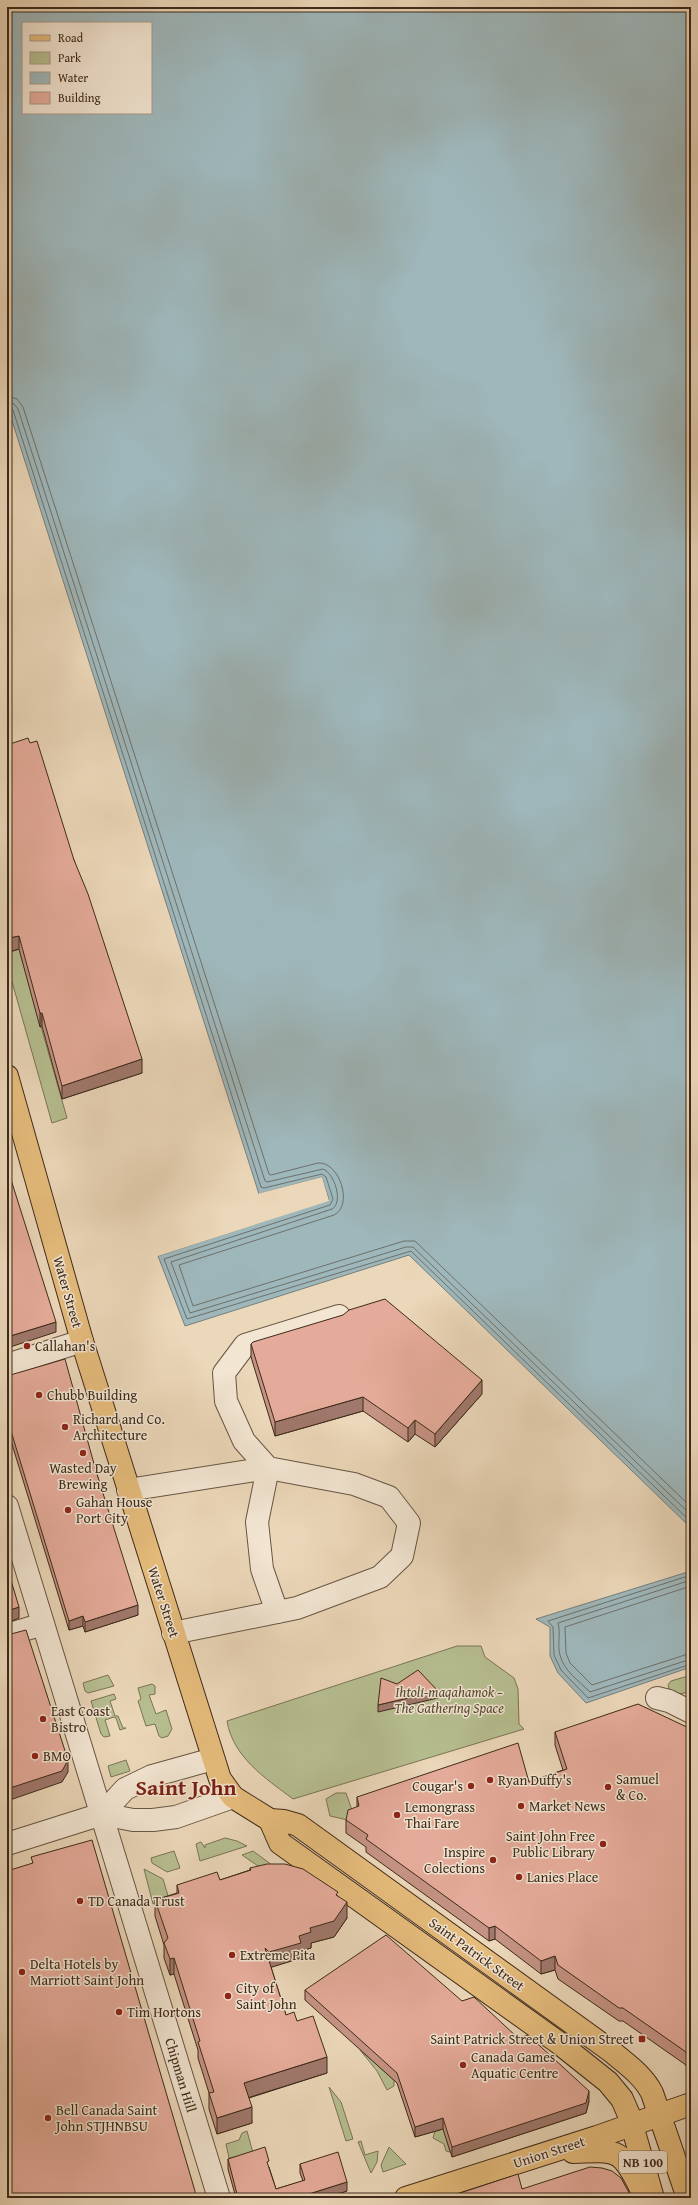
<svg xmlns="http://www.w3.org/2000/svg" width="698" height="2205" viewBox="0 0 698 2205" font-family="'Gentium Book Plus',serif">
  <rect width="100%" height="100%" fill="#ebd7b9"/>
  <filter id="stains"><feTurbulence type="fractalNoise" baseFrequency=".005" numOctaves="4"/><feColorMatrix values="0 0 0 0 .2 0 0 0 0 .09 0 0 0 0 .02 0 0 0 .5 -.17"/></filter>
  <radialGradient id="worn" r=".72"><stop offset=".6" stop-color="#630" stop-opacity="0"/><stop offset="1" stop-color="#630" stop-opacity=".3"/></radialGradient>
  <g fill="#b6be90" stroke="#7a7455">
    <polygon points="7,946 10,952 19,949 67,1118 52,1123 7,964"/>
    <path d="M457,1646H481L485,1657L514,1678L518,1689L519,1724L524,1729L293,1799C265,1778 233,1757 227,1721Z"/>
    <polygon points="108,1675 114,1686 88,1693 85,1691 83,1683"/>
    <polygon points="688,1676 691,1677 691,1692 678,1694 670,1691 668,1685 671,1681"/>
    <polygon points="152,1684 155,1686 155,1694 149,1695 156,1714 166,1710 172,1729 168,1736 162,1738 159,1736 155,1724 146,1726 138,1701 141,1699 138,1688"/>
    <polygon points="114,1694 116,1699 110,1701 115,1716 118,1716 123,1728 126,1728 120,1730 116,1718 114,1717 105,1720 110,1736 104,1737 101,1734 91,1701"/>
    <polygon points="126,1760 130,1771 111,1777 108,1766"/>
    <polygon points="336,1793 346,1793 353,1813 348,1820 330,1816 326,1799"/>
    <polygon points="225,1838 237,1841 247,1846 200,1861 196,1844 201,1842 205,1848 205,1845"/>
    <polygon points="174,1851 180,1868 167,1872 152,1863 151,1858"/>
    <polygon points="253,1851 272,1865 261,1868 242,1855"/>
    <polygon points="144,1869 163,1879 169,1899 153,1904"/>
    <polygon points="360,2050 394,2080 394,2086 387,2090 377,2071"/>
    <polygon points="329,2087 341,2102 353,2139 346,2141"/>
    <polygon points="443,2128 450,2152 446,2151 444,2144 433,2138 435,2131"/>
    <polygon points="247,2131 253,2153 229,2158 226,2144 239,2140 242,2133"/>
    <polygon points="361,2141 365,2155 378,2151 377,2162 371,2173 358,2142"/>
    <polygon points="389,2147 406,2164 383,2172 381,2165"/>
  </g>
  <g fill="#9eb7bb" stroke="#777f7b" fill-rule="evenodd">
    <path d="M7,7H691V1528L409,1255L185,1326L158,1256L329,1200L322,1177L259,1194L7,405ZM23,23H151V113H23Z"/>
    <polygon points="691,1571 691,1667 586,1703 558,1673 550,1656 550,1627 536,1619"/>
  </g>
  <polygon fill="#ebd7b9" points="322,1177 329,1201 158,1256 158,1254 327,1199 321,1180 260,1196 257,1194"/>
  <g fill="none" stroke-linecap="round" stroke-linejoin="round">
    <g stroke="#6e706a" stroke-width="1">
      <path d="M7,396L17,399L23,407L269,1174L271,1175L318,1163C339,1161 354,1205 334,1215L179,1265L193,1306L404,1241H415L691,1507"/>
      <path d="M7,402L14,404L18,409L265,1181L267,1182L323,1169C334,1173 344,1202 332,1209L171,1262L190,1313L406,1247H413L691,1515"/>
      <polyline points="7,407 13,410 261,1187 264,1188 322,1174 326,1177 333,1199 330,1205 164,1259 187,1319 411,1251 691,1522"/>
      <polyline points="691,1575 548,1621 553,1627 554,1655 561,1670 588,1698 691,1664"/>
      <path d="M691,1580L558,1623C561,1634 557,1645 560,1655C563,1670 580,1682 590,1692L691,1659"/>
      <polyline points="691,1586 565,1627 566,1653 570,1663 592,1685 691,1653"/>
    </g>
    <defs>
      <g id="minor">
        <polyline points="7,1365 82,1341"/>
        <polyline points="128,1490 268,1468 257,1522 262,1569 277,1612"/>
        <polyline points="7,1506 219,2198"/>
        <polyline points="173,1633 297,1608 380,1577 402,1556 409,1523 389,1497 354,1484 268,1468 244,1441 226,1401 224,1373 245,1345 339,1316"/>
        <polyline points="7,1635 43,1624"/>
        <polyline points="657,1698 669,1701 691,1712"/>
        <polyline points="102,1814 125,1789 152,1776 213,1759"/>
        <polyline points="7,1844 102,1814 133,1820 153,1820 176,1817 233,1797"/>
      </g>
      <g id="major">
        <path d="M7,1076L82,1341L220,1779L233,1797L270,1820L284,1821L298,1825L611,2051C626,2064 643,2075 652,2093L688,2198"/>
        <polyline points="270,1820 280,1843 559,2043 608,2082 622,2099 629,2115 653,2198"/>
        <path d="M573,2152C615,2151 620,2146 640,2187"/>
        <polyline points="406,2198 597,2137 691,2104"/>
      </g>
    </defs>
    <use href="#minor" stroke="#685542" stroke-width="24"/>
    <use href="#major" stroke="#3d2a1a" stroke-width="24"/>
    <use href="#minor" stroke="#f2e5d2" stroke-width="22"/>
    <use href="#major" stroke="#e6bc7c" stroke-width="22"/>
  </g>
  <g fill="#c59384" stroke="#3d2a1a">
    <polygon points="7,745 74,860 142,1073 62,1099 42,1026 40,1027 19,949 9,952 7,946"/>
    <polygon points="251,1344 482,1394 435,1447 415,1434 408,1442 363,1411 275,1436 251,1357"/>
    <polygon points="7,1376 96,1471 138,1615 85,1632 83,1626 69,1630 7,1428"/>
    <polygon points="691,1729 691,2077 689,2078 686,2065 623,2021 619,2021 558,1979 555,1970 541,1974 495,1939 489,1941 366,1852 366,1847 346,1833 346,1820 357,1807 357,1797 529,1782 563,1770 555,1745 555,1732"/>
    <polygon points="250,1868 338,1896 347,1918 334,1937 311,1943 311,1948 301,1951 301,1958 271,1967 286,2015 297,2021 327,2073 249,2098 252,2123 217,2134 209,2109 209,2093 198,2058 198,2050 174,1974 170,1975 164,1958 164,1945 155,1916 155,1900 177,1893 177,1885 220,1880 250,1870"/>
    <polygon points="305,1990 462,2001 518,2038 589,2101 586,2113 452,2157 443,2129 415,2137 397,2083 305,2000"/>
    <polygon points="228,2159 269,2167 276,2189 303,2181 300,2173 300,2164 347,2191 325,2198 236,2198 228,2169"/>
  </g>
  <g fill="#a0786c" stroke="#3d2a1a">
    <polygon points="19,936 19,949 9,952 9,938"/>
    <polygon points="40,1013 42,1013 42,1026 40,1027"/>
    <polygon points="142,1059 142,1073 62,1099 62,1086"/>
    <polygon points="56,1322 56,1332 7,1348 7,1337"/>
    <polygon points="482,1380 482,1394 435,1447 435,1434"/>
    <polygon points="363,1397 363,1411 275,1436 275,1422"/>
    <polygon points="415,1420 415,1434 408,1442 408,1428"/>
    <polygon points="138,1605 138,1615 85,1632 85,1622"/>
    <polygon points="19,1607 19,1618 7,1623 7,1611"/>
    <polygon points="83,1616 83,1626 69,1630 69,1621"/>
    <polygon points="438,1691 438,1698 378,1712 378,1705"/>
    <polygon points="68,1760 68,1772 62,1782 7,1801 7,1789"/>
    <polygon points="347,1902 347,1918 334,1937 311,1943 311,1948 301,1951 301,1958 269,1968 269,1952 310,1928"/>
    <polygon points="495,1926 495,1939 489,1941 489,1928"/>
    <polygon points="555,1956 555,1970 541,1974 541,1961"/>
    <polygon points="174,1958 174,1974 170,1975 170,1959"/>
    <polygon points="327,2057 327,2073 244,2099 244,2083"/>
    <polygon points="691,2064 691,2077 689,2078 689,2065"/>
    <polygon points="589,2091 589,2101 586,2113 452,2157 452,2147"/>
    <polygon points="252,2107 252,2123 217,2134 217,2118"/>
    <polygon points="443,2118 443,2129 415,2137 415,2127"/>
    <polygon points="347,2182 347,2191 325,2198 296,2198"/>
  </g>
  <g fill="#e5ab9a" stroke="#3d2a1a">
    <polygon points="28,738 30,743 37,741 74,860 88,894 142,1059 62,1086 42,1013 40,1013 19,936 9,938 7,933 7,745"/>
    <polygon points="7,1167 56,1322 7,1337"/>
    <polygon points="385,1299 482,1380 435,1434 415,1420 408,1428 363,1397 275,1422 251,1344 253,1342 343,1315 349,1310"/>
    <polygon points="65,1359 96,1471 138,1605 85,1622 83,1616 69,1621 7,1418 7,1376"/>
    <polygon points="7,1567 19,1607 7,1611"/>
    <polygon points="26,1630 68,1760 62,1771 7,1789 7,1635"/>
    <polygon points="418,1670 438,1691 378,1705 381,1678 397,1684"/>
    <polygon points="638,1704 691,1729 691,2064 689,2065 686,2052 623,2008 619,2008 558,1965 555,1956 541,1961 495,1926 489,1928 366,1839 368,1835 346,1820 348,1810 359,1806 357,1797 518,1743 529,1782 567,1769 555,1732"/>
    <polygon points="92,1840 197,2198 7,2198 7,1871 33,1863 31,1857"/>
    <polygon points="267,1864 285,1864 303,1869 338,1892 336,1895 347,1902 334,1921 310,1928 311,1932 299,1936 301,1943 269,1952 265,1948 286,2015 294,2012 297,2021 313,2016 327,2057 244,2083 252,2107 217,2118 209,2093 214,2092 198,2042 200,2041 174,1958 170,1959 164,1943 168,1938 155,1900 179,1893 177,1885 217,1872 220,1880 251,1870 250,1868"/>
    <polygon points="386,1935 462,2001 474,1997 518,2038 528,2035 589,2091 586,2103 452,2147 443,2118 415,2127 397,2073 305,1990"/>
    <polygon points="265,2147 269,2161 267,2162 276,2189 305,2180 300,2164 338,2152 347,2182 296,2198 238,2198 228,2159"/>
    <polygon points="590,2167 602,2168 612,2171 621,2178 632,2198 445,2198 518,2174 522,2189"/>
  </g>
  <g fill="#8f2418" stroke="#f2e5d2" stroke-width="1.5">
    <circle cx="27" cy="1346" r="4"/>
    <circle cx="39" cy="1395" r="4"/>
    <circle cx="65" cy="1427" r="4"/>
    <circle cx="83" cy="1453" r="4"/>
    <circle cx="68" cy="1510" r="4"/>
    <circle cx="43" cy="1719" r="4"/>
    <circle cx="35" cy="1756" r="4"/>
    <circle cx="490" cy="1780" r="4"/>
    <circle cx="471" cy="1786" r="4"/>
    <circle cx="608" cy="1787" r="4"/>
    <circle cx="521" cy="1806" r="4"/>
    <circle cx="397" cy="1815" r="4"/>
    <circle cx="603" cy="1844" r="4"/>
    <circle cx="493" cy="1860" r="4"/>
    <circle cx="519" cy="1877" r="4"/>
    <circle cx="80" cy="1901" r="4"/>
    <circle cx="232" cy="1955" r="4"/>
    <circle cx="22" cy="1972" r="4"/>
    <circle cx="228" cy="1996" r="4"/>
    <circle cx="119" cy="2012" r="4"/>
    <rect x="638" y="2035" width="8" height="8" rx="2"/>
    <circle cx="463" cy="2065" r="4"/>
    <circle cx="48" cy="2118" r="4"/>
  </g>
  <g text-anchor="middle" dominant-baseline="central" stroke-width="3" stroke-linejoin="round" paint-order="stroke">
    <rect fill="#f2e5d2" stroke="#736251" stroke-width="1" x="619" y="2151" width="48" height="22" rx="3"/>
    <g font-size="13" font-weight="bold" fill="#3d2a1a">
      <text x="643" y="2162">NB 100</text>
    </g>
    <g font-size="14" fill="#3d2a1a" stroke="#f2e5d2">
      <text transform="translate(68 1292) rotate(74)">Water Street</text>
      <text transform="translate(164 1602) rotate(72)">Water Street</text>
      <text transform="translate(477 1954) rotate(36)">Saint Patrick Street</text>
      <text transform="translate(181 2075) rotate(73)">Chipman Hill</text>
      <text transform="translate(549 2152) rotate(-18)">Union Street</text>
    </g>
    <g font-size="14" fill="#3d2a1a" stroke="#f2e5d2" text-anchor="start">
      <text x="35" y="1346">Callahan's</text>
      <text x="47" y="1395">Chubb Building</text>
      <text x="73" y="1419">Richard and Co.<tspan x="73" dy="16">Architecture</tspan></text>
      <text x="83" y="1468" text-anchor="middle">Wasted Day<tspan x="83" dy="16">Brewing</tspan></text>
      <text x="76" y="1502">Gahan House<tspan x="76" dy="16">Port City</tspan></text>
      <text x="51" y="1711">East Coast<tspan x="51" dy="16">Bistro</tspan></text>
      <text x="43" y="1756">BMO</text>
      <text x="616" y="1779">Samuel<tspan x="616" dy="16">&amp; Co.</tspan></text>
      <text x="498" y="1780">Ryan Duffy's</text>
      <text x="463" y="1786" text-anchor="end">Cougar's</text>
      <text x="529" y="1806">Market News</text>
      <text x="405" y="1807">Lemongrass<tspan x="405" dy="16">Thai Fare</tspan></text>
      <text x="595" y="1836" text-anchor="end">Saint John Free<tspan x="595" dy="16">Public Library</tspan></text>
      <text x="485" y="1852" text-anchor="end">Inspire<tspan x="485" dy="16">Colections</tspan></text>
      <text x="527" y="1877">Lanies Place</text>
      <text x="88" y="1901">TD Canada Trust</text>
      <text x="240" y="1955">Extreme Pita</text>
      <text x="30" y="1964">Delta Hotels by<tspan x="30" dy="16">Marriott Saint John</tspan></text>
      <text x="236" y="1988">City of<tspan x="236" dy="16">Saint John</tspan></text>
      <text x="127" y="2012">Tim Hortons</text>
      <text x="634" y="2039" text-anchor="end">Saint Patrick Street &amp; Union Street</text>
      <text x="471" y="2057">Canada Games<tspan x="471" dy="16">Aquatic Centre</tspan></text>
      <text x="56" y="2110">Bell Canada Saint<tspan x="56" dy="16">John STJHNBSU</tspan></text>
    </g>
    <g font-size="14" font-style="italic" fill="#554832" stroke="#f2e5d2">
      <text x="449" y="1692">Ihtoli-maqahamok –<tspan x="449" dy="16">The Gathering Space</tspan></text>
    </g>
    <g font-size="22" font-weight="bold" fill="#7a1f14" stroke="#f2e5d2">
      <text x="186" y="1787">Saint John</text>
    </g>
  </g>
  <rect width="698" height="2205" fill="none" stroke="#ebd7b9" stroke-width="24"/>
  <rect x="8" y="8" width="682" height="2189" fill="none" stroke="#3d2a1a" stroke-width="2"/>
  <rect x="12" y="12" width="674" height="2181" fill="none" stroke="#3d2a1a"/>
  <rect x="22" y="22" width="130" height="92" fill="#f2e5d2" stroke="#aa9a88"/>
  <rect x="30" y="35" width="20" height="6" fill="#e6bc7c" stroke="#aa9a88"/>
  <text x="58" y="42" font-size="12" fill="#3d2a1a">Road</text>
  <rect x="30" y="52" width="20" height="12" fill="#b6be90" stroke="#aa9a88"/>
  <text x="58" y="62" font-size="12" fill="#3d2a1a">Park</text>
  <rect x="30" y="72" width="20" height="12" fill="#9eb7bb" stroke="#aa9a88"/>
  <text x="58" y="82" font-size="12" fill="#3d2a1a">Water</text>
  <rect x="30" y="92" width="20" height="12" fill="#e5ab9a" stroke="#aa9a88"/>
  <text x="58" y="102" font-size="12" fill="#3d2a1a">Building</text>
  <rect width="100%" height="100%" filter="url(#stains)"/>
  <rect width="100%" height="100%" fill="url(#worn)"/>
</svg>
